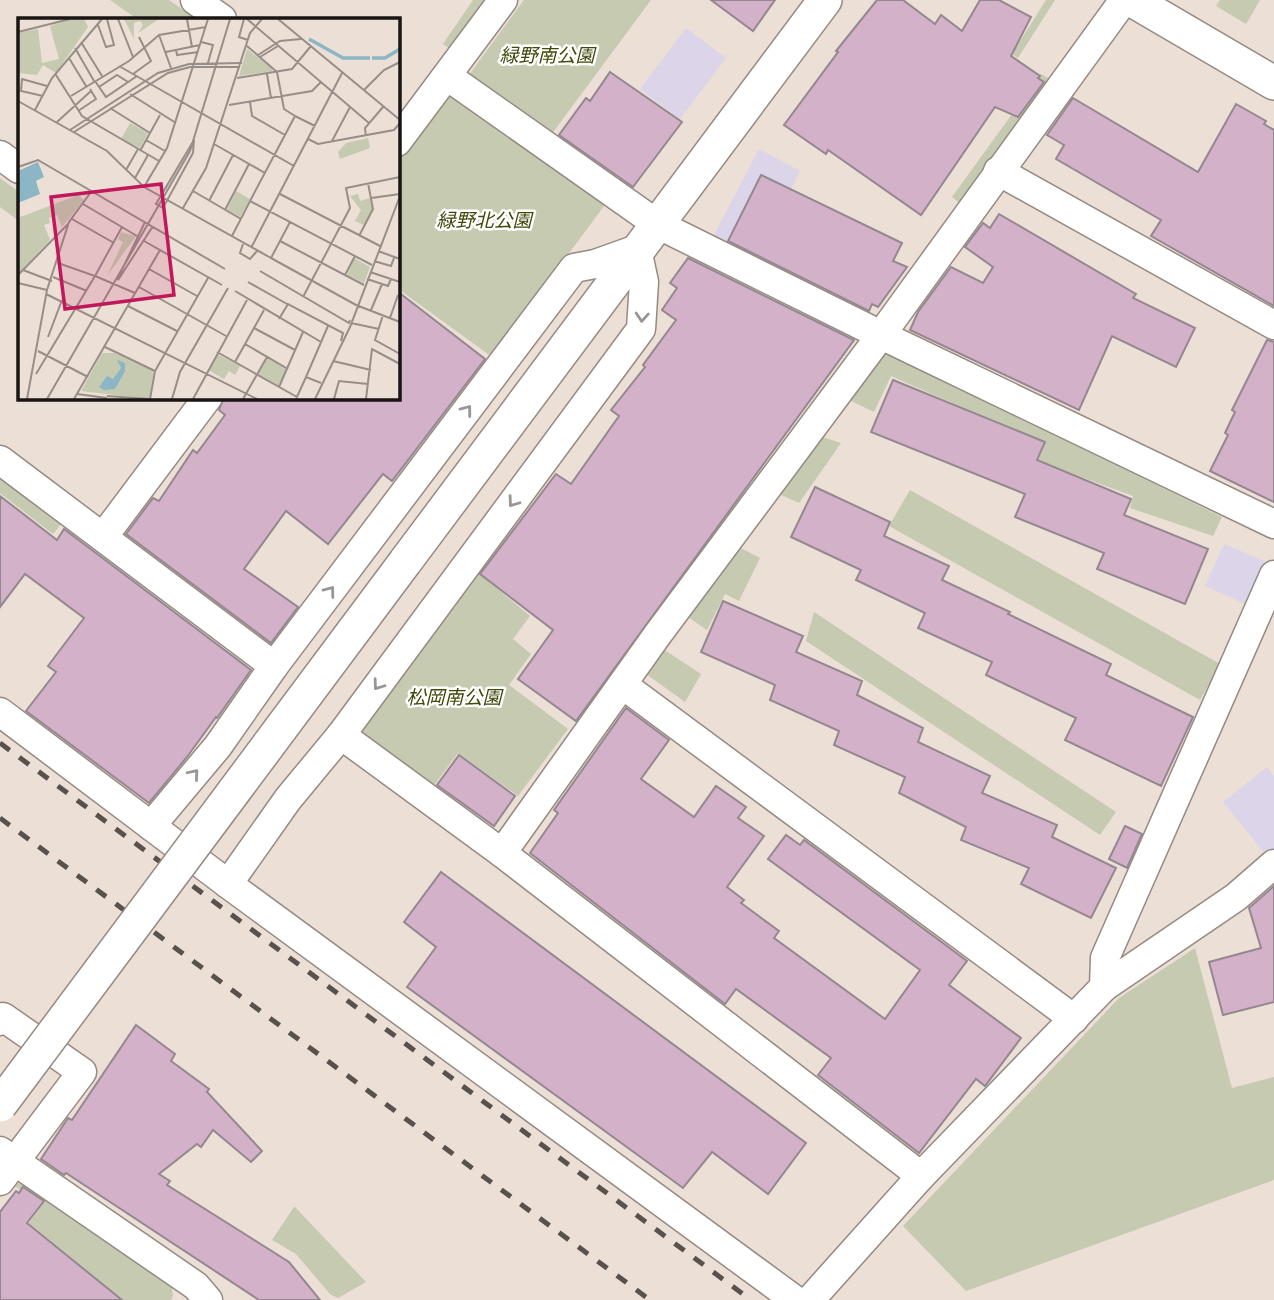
<svg xmlns="http://www.w3.org/2000/svg" width="1274" height="1300" viewBox="0 0 1274 1300" font-family="'Source Serif 4','Noto Sans JP',serif">
  <rect width="100%" height="100%" fill="#ecdfd6"/>
  <g fill="#dcd4e9">
    <polygon points="686,28 726,58 680,119 640,89"/>
    <polygon points="759,149 800,171 790,191 755,233 746,251 714,235"/>
    <polygon points="1224,544 1264,561 1245,604 1205,586"/>
    <polygon points="1267,767 1274,776 1274,859 1271,861 1223,802"/>
  </g>
  <g fill="#c5cab0">
    <polygon points="110,0 169,0 196,19 137,19"/>
    <polygon points="473,0 489,0 453,51 443,44"/>
    <polygon points="524,0 651,0 551,135 469,75"/>
    <polygon points="1046,0 1055,0 1018,58 1012,54"/>
    <polygon points="1220,0 1260,0 1246,24 1216,6"/>
    <polygon points="1041,74 1053,81 961,204 952,197"/>
    <polygon points="447,84 607,202 492,357 397,288 397,152"/>
    <polygon points="0,178 19,192 19,221 0,207"/>
    <polygon points="882,350 1222,517 1213,536 1130,508 1133,496 1038,461 1045,444 891,376 874,412 847,399"/>
    <polygon points="819,436 841,443 799,503 779,494"/>
    <polygon points="0,477 61,524 53,534 0,493"/>
    <polygon points="910,490 1220,664 1200,700 889,526"/>
    <polygon points="737,546 760,558 739,601 725,594 707,630 685,615"/>
    <polygon points="476,571 530,616 513,639 531,654 509,685 568,729 518,796 458,753 430,791 356,734"/>
    <polygon points="814,612 1116,812 1100,835 806,641"/>
    <polygon points="663,649 701,674 685,702 646,674"/>
    <polygon points="1195,948 1232,1088 1274,1077 1274,1180 966,1291 903,1226 1119,998"/>
    <polygon points="24,1183 171,1280 173,1296 171,1300 123,1300 29,1223 42,1205 12,1184"/>
    <polygon points="294,1207 295,1207 366,1282 338,1298 330,1294 296,1254 272,1240"/>
  </g>
  <g fill="#d3b1c8" stroke="#948890" stroke-width="2">
    <polygon points="711,0 775,0 753,31"/>
    <polygon points="877,0 903,0 935,24 941,15 962,31 980,0 999,0 1031,17 1011,56 1040,76 1038,78 1044,82 1018,117 995,107 921,215 828,150 826,154 784,125 838,52 836,51"/>
    <polygon points="610,72 682,122 633,187 559,135 586,98 590,101"/>
    <polygon points="1073,98 1198,172 1236,104 1266,121 1264,124 1274,130 1274,306 1151,236 1161,220 1056,159 1064,145 1047,135"/>
    <polygon points="761,175 902,243 893,261 907,267 878,307 872,304 869,311 728,241"/>
    <polygon points="999,214 1136,294 1133,298 1195,328 1176,367 1112,336 1079,410 910,330 918,312 951,267 983,283 993,267 965,247 983,223 990,228"/>
    <polygon points="688,258 854,340 576,721 518,679 553,630 480,574 556,474 571,484 619,416 611,410 645,367 643,365 676,320 662,310 677,288 670,283"/>
    <polygon points="397,291 485,359 392,481 383,474 328,544 286,511 244,569 298,607 271,643 126,534 153,498 159,501 193,450 197,453 225,415 219,410 224,397 397,397"/>
    <polygon points="1267,340 1274,342 1274,502 1210,471 1228,435 1225,433 1235,412 1232,410"/>
    <polygon points="893,380 1045,442 1037,460 1131,499 1124,515 1208,549 1185,604 1097,569 1104,553 1015,517 1025,494 871,432"/>
    <polygon points="815,487 890,522 884,536 949,566 942,580 1010,612 1008,614 1111,664 1106,675 1193,717 1161,786 1065,740 1076,718 986,675 992,662 918,628 925,613 856,580 861,570 791,537"/>
    <polygon points="0,496 57,540 64,529 251,670 217,718 216,717 187,757 149,803 26,711 56,672 48,666 84,618 25,574 0,607"/>
    <polygon points="723,601 803,636 796,652 862,681 857,695 923,728 918,742 990,776 982,793 1057,825 1052,837 1116,868 1091,918 1021,884 1029,868 961,840 966,827 899,793 905,777 834,745 839,731 770,700 775,685 701,652"/>
    <polygon points="626,708 669,740 641,779 694,817 716,786 746,807 738,818 764,836 727,887 744,900 741,903 779,931 774,938 885,1019 920,970 768,859 786,835 800,845 804,840 967,961 949,985 1021,1038 985,1086 976,1079 919,1153 818,1075 831,1058 736,989 725,1004 530,853 558,813 554,810"/>
    <polygon points="459,755 515,796 494,826 437,785"/>
    <polygon points="1125,826 1142,834 1127,868 1109,859"/>
    <polygon points="441,872 806,1143 768,1194 712,1152 683,1188 407,987 436,947 404,922"/>
    <polygon points="1274,886 1274,1002 1223,1015 1209,962 1261,948 1249,908"/>
    <polygon points="136,1025 175,1054 171,1061 209,1089 207,1092 262,1151 251,1162 213,1130 201,1147 197,1144 159,1174 170,1181 167,1185 289,1262 320,1300 259,1300 66,1173 64,1175 41,1159 68,1118 72,1120"/>
    <polygon points="23,1187 44,1201 27,1223 122,1300 0,1300 0,1212 16,1191 19,1193"/>
  </g>
  <g fill="none" stroke-linecap="round" stroke-linejoin="round">
    <defs>
      <g id="minor">
        <polyline points="195,0 222,19"/>
        <polyline points="1124,0 881,335 1274,524"/>
        <polyline points="447,76 657,224 881,335 658,634 502,853"/>
        <polyline points="397,142 503,0"/>
        <polyline points="0,155 19,169"/>
        <polyline points="998,171 1274,325"/>
        <polyline points="0,460 274,666"/>
        <polyline points="103,537 208,397"/>
        <polyline points="623,685 1074,1019"/>
        <polyline points="0,712 228,884 795,1300"/>
        <polyline points="341,735 502,853 921,1176"/>
        <polyline points="151,826 218,746 274,666 574,268 595,264 637,249 644,282 641,329 341,735 288,799 228,884"/>
        <polyline points="1104,987 1236,897 1274,864"/>
        <polyline points="0,1021 3,1017 82,1072 0,1181"/>
        <polyline points="0,1151 196,1286 208,1300"/>
        <polyline points="810,1300 921,1176 1104,987 1105,958 1274,575"/>
      </g>
      <g id="tertiary">
        <polyline points="1132,0 1274,83"/>
        <polyline points="405,562 825,0"/>
      </g>
    </defs>
    <use href="#minor" stroke="#958a82" stroke-width="31"/>
    <use href="#tertiary" stroke="#958a82" stroke-width="36"/>
    <use href="#minor" stroke="#fff" stroke-width="28"/>
    <use href="#tertiary" stroke="#fff" stroke-width="33"/>
    <g stroke="#58514c" stroke-width="5" stroke-dasharray="12 12" stroke-linecap="butt">
      <polyline points="0,743 751,1300"/>
      <polyline points="0,818 650,1300"/>
    </g>
    <defs>
      <polyline id="tertiary-bridge" points="0,1105 405,562"/>
    </defs>
    <use href="#tertiary-bridge" stroke="#958a82" stroke-width="36" stroke-linecap="butt"/>
    <use href="#tertiary-bridge" stroke="#fff" stroke-width="33"/>
  </g>
  <defs><path id="oneway-chevron" d="M-2-3.5L2.5 0L-2 3.5" fill="none" stroke-width="1.6" stroke-linecap="round" stroke-linejoin="round" transform="scale(1.75)"/></defs>
  <g stroke="#989694">
    <use href="#oneway-chevron" transform="translate(642 317) rotate(94)"/>
    <use href="#oneway-chevron" transform="translate(467 410) rotate(-53)"/>
    <use href="#oneway-chevron" transform="translate(513 502) rotate(126)"/>
    <use href="#oneway-chevron" transform="translate(330 591) rotate(-53)"/>
    <use href="#oneway-chevron" transform="translate(378 685) rotate(126)"/>
    <use href="#oneway-chevron" transform="translate(194 774) rotate(-50)"/>
  </g>
  <g text-anchor="middle" dominant-baseline="central" stroke-width="5" stroke-linejoin="round" paint-order="stroke">
    <g font-size="19" font-style="italic" fill="#42480a" stroke="#fff">
      <text x="547" y="55">緑野南公園</text>
      <text x="484" y="220">緑野北公園</text>
      <text x="454" y="697">松岡南公園</text>
    </g>
  </g>
  <g transform="translate(18 18)">
    <rect width="382" height="382" fill="#ecdfd6"/>
    <path d="M54,1H66L70,9L38,55L25,47L19,57L0,55V15L20,11L24,45L41,41L32,8ZM106,1L115,2L141,1L120,15L125,7L122,3L116,5V21ZM229,31L255,51L254,53L221,58ZM112,105L130,115L122,130L103,121ZM350,120L352,130L322,141L320,134L328,125ZM218,173L232,181L222,199L209,192ZM340,176L342,183L352,180L355,191L346,207L337,203L343,192L332,178ZM60,177L66,182L44,209L39,197L31,200L32,205L26,207L32,222L0,256V200ZM103,214L118,218L89,258L105,224L100,221ZM336,240L352,249L346,265L329,257ZM84,335H96L136,353L131,381L63,373ZM199,336L222,348L217,357L211,353L206,361L190,352ZM249,340L270,351L260,368L240,356Z" fill="#c5cab0"/>
    <path d="M20,144L26,159L18,163L22,176L0,185V153ZM99,342L107,345V353L97,371L86,372L81,369L89,358L95,361L103,350Z" fill="#8cb6c5"/>
    <path fill="none" stroke="#8cb6c5" stroke-width="3.5" d="M291,21L325,40H352M354,40H367L382,31"/>
    <path fill="none" stroke="#988e88" stroke-width="2" d="M100,1L115,39M169,1L174,29M226,1L221,19L230,22M229,1L351,105M260,1L382,102M80,7L88,29L96,27L89,1M0,14L52,1M141,17L153,50M63,24L84,58M183,24L195,27L190,45M229,28L259,54L266,91L277,98L232,183M57,30L76,63M158,31L159,37L180,34M148,34L182,27M240,37L262,23L283,21M242,39L260,28M51,40L68,68M101,48L276,148M115,56L133,43L121,19M249,56L253,80M38,57L64,98L141,143M219,60L274,51L293,28M77,63L88,79L119,58M81,69L99,57L110,64M346,72L366,52L382,44M112,76L158,105M25,78L3,73L4,61L29,68M53,78L111,43L141,17L188,9M0,83L89,133L126,169L253,240L272,204M232,84L234,98L267,117M211,87L294,73L303,64M92,90L132,115M17,92L34,60L84,1M60,93L78,81L72,71M277,98L297,108M39,104L73,73M52,112L140,55L171,46L224,45M56,114L150,55L172,49H222M348,118L347,110L365,89M290,121L300,126L376,112L382,105M128,122L147,133M176,122L175,135L145,190L138,186ZM314,123L332,89M196,126L247,155M122,133L142,97M0,149L20,142L207,251M108,152L120,131M117,160L130,137M126,169L149,130L190,1M175,173L223,201M262,176L362,228M353,180L382,176M191,183L215,137M65,186L119,218M165,190L188,150L232,15L244,1M207,192L231,146M54,201L96,225M104,209L77,258L117,275M214,218L232,183L354,247M341,218L355,191L350,165M126,223L204,267M262,223L346,267M225,226L222,235L232,241L239,233M233,230L324,55M360,233L382,241M253,240L338,287L382,304M356,243L373,248L376,240M131,251L179,278M5,252L34,263M242,253L331,305L332,302M352,254L382,264M0,257L51,205M327,257L337,238M35,259L69,273M349,261L370,268L373,261M99,262L127,204M100,262L135,208M230,264L269,286M0,265L29,272M121,269L208,318M217,273L303,324M28,276L239,381M285,279L332,190L328,170L382,159M110,288L159,313M353,292L364,266M365,297L357,322L382,336M372,300L380,277M261,301L270,286L325,315L323,323M333,305L361,311M236,310L277,332M30,319L44,282M227,326L270,351M87,329L137,353M20,333L70,359M199,334L279,379M315,343L353,352M217,344L246,292M18,356L77,258L40,245M288,359L310,308M261,369L285,314M59,376L89,380M89,378L131,381M9,381L29,272L51,204L73,174M29,381L172,133L212,1M56,381L142,232M132,381L137,353L190,260M154,381L162,354L210,270M175,381L229,282M225,381L249,339M278,381L288,359L303,365M297,381L332,309L382,178M316,381L321,363L350,366M348,381L354,331L382,346"/>
    <path fill="#c2185b" fill-opacity="0.15" stroke="#c2185b" stroke-width="3.5" d="M143,166L156,277L47,291L33,179Z"/>
    <rect width="382" height="382" fill="none" stroke="#191512" stroke-width="3.5"/>
  </g>
</svg>
